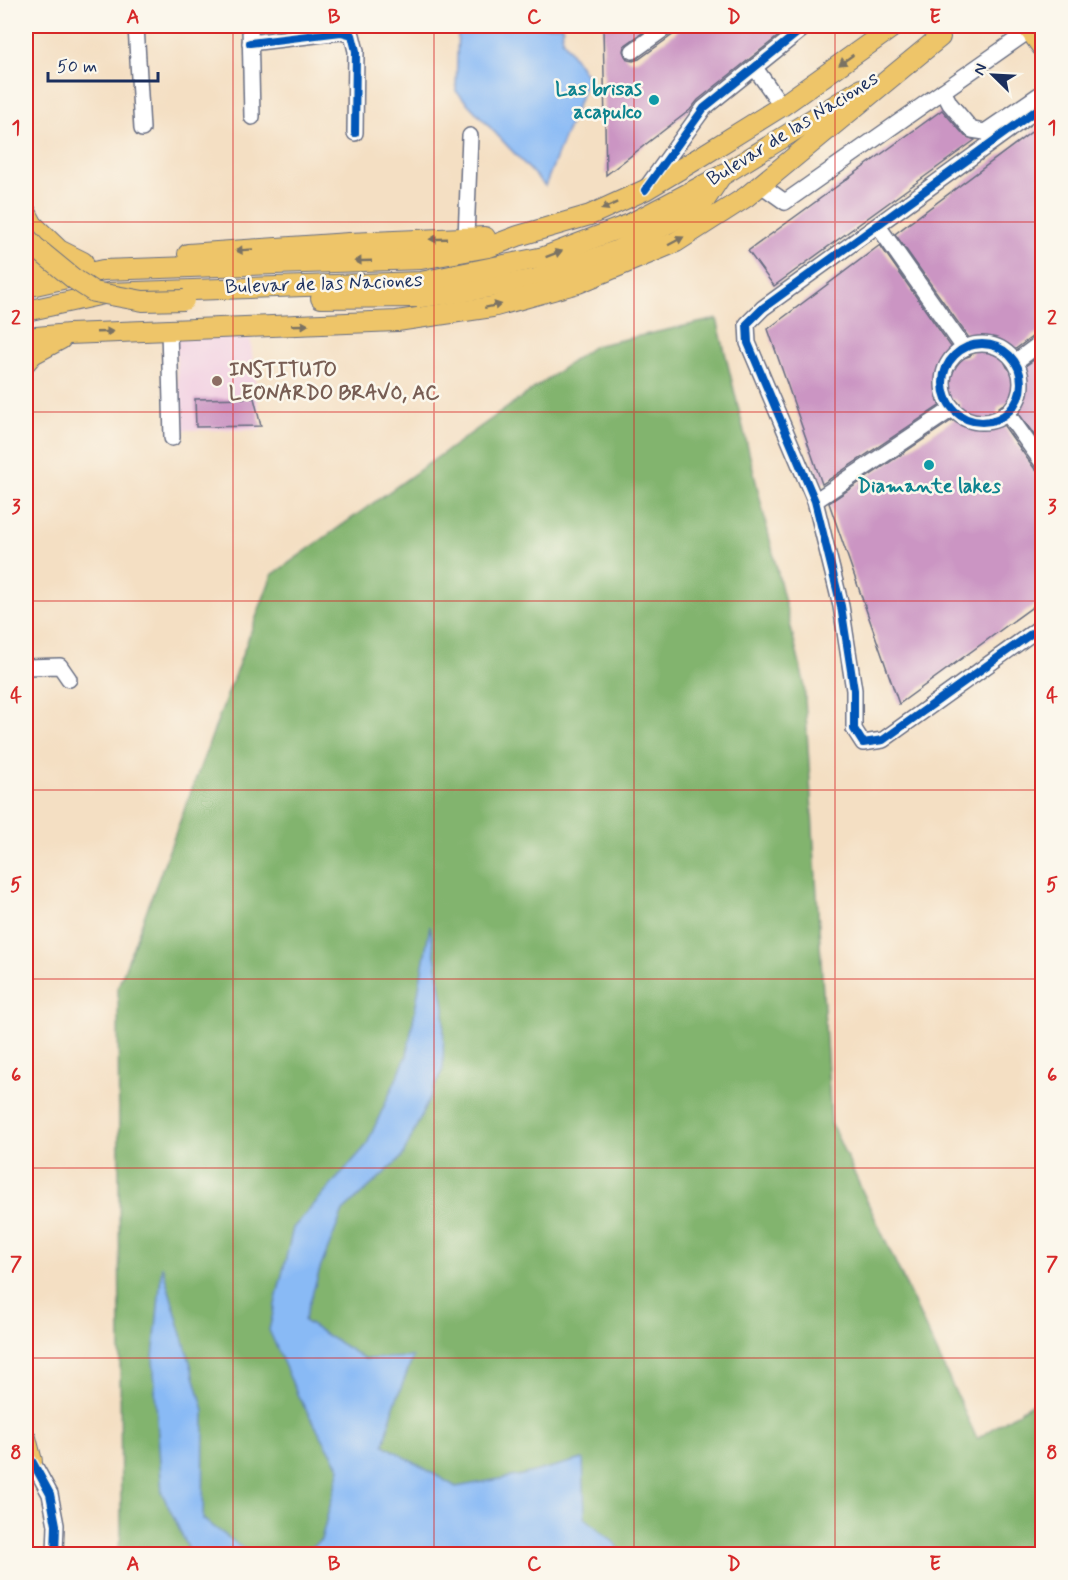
<svg xmlns="http://www.w3.org/2000/svg" width="1068" height="1580" viewBox="0 0 1068 1580" font-family="Mynerve,sans-serif">
  <rect width="100%" height="100%" fill="#fbf7ec"/>
  <filter id="ink" filterUnits="userSpaceOnUse"><feTurbulence type="fractalNoise" baseFrequency=".0167" numOctaves="2"/><feDisplacementMap in="SourceGraphic" scale="12" xChannelSelector="R" yChannelSelector="G"/><feConvolveMatrix kernelMatrix="1 2 1 2 8 2 1 2 1" color-interpolation-filters="sRGB"/></filter>
  <filter id="wash" filterUnits="userSpaceOnUse"><feTurbulence type="fractalNoise" baseFrequency=".008" numOctaves="4" result="noise"/><feDisplacementMap in="SourceGraphic" scale="24" xChannelSelector="R" yChannelSelector="G"/><feGaussianBlur stdDeviation="1.35" result="paint"/><feColorMatrix in="noise" values="0 0 0 0 0 0 0 0 0 0 0 0 0 0 0 0 0 1.4 0 .05"/><feComposite in="paint" operator="in"/></filter>
  <g filter="url(#wash)">
    <rect width="100%" height="100%" fill="#f4dfc3"/>
    <polygon fill="#f2cfe2" points="249,327 261,430 181,430 175,337"/>
    <polygon fill="#82b46e" stroke="#4e7266" stroke-width="1.5" points="717,319 804,682 831,1123 977,1439 1042,1397 1042,1554 116,1554 121,1538 118,987 272,575 594,346"/>
    <g fill="#89baf5" stroke="#5274aa" stroke-width="1.5">
      <polygon points="458,26 563,26 562,39 588,78 545,186 456,91"/>
      <polygon points="430,926 444,1007 443,1069 402,1157 343,1211 320,1269 304,1321 365,1359 413,1357 394,1406 384,1445 456,1487 522,1475 583,1459 585,1518 618,1546 615,1554 300,1554 321,1540 340,1468 298,1396 269,1330 293,1228 366,1146 407,1055"/>
      <polygon points="162,1266 204,1410 203,1519 251,1554 191,1554 162,1493 153,1358"/>
    </g>
    <g id="blocks">
      <g fill="#cb95c3">
        <polygon points="603,26 652,26 624,46 623,51 625,56 628,60 633,61 639,59 674,34 677,31 678,26 791,26 698,100 690,110 606,175"/>
        <polygon points="942,110 965,136 975,140 774,286 748,251"/>
        <polygon points="1042,124 1042,332 1036,334 1009,354 1006,358 1005,363 1007,367 1011,371 1017,372 1042,354 1042,446 1012,404 1007,403 1002,405 998,408 997,413 999,419 1034,468 1037,471 1042,472 1042,600 899,704 829,503 957,417 961,413 960,404 956,400 951,399 947,401 822,484 768,329 880,245 956,354 959,357 964,358 970,356 974,348 972,342 895,234"/>
        <polygon points="254,398 261,426 196,427 195,399"/>
      </g>
    </g>
  </g>
  <g filter="url(#ink)">
    <use href="#blocks" fill-opacity="0" stroke="#676d81" stroke-width="1.5"/>
    <g fill="none" stroke-linecap="round" stroke-linejoin="round">
      <defs>
        <g id="minor">
          <polyline points="136,26 142,129"/>
          <polyline points="250,26 252,117"/>
          <polyline points="250,43 341,32 352,35 356,51 355,133"/>
          <polyline points="633,51 668,26"/>
          <polyline points="755,68 782,106"/>
          <polyline points="943,91 950,104 972,130 985,132 1042,93"/>
          <polyline points="1042,106 763,308 747,324 748,343 815,501 841,606 854,690 854,729 863,743 883,740 1042,626"/>
          <polyline points="761,185 785,202 1030,30"/>
          <polyline points="647,187 704,108 806,26"/>
          <polyline points="878,226 964,348"/>
          <polyline points="466,238 470,136"/>
          <polyline points="169,330 172,438"/>
          <circle cx="982" cy="383" r="39"/>
          <polyline points="1015,362 1042,342"/>
          <polyline points="1007,413 1042,462"/>
          <polyline points="815,501 952,409"/>
          <polyline points="26,667 60,666 69,679"/>
          <polyline points="32,1461 50,1494 56,1525 55,1554"/>
        </g>
        <g id="major">
          <polyline points="1027,26 1042,47"/>
          <polyline points="26,212 33,225 59,250 83,262"/>
          <polyline points="188,254 349,243 485,237"/>
          <polyline points="26,269 69,263"/>
          <polyline points="26,287 103,270 421,259 489,247 518,236 590,215 645,190 697,159 782,106 894,26"/>
          <polyline points="321,298 421,297 461,292 536,279 616,251 701,206 719,179"/>
          <polyline points="26,311 108,293 421,282 544,257 630,224 721,176 861,89"/>
          <polyline points="26,338 69,334 397,321 492,307 578,283 676,242 746,197 940,37"/>
          <polyline points="26,362 33,354 61,339"/>
          <polyline points="26,1438 32,1461 26,1462"/>
        </g>
      </defs>
      <use href="#minor" stroke="#676d81" stroke-width="18"/>
      <use href="#major" stroke="#676d81" stroke-width="22"/>
      <use href="#minor" stroke="#fff" stroke-width="15"/>
      <use href="#major" stroke="#eec569" stroke-width="20"/>
      <defs>
        <polyline id="major-bridge" points="26,237 35,247 74,279 94,292 143,301 184,300"/>
      </defs>
      <use href="#major-bridge" stroke="#676d81" stroke-width="22" stroke-linecap="butt"/>
      <use href="#major-bridge" stroke="#eec569" stroke-width="20"/>
      <defs>
        <g id="cycleway">
          <polyline points="250,43 341,32 352,35 356,51 355,133"/>
          <polyline points="1042,106 763,308 747,324 748,343 815,501 841,606 854,690 854,729 863,743 883,740 1042,626"/>
          <polyline points="645,190 704,108 806,26"/>
          <circle cx="982" cy="383" r="39"/>
          <polyline points="32,1461 50,1494 56,1525 55,1554"/>
        </g>
      </defs>
      <use href="#cycleway" stroke="#fbf7ec" stroke-width="11"/>
      <use href="#cycleway" stroke="#0057b8" stroke-width="8"/>
    </g>
    <defs><path id="oneway-solid" d="M-6-.8H1V-3.2L6.5 0L1 3.2V.8H-6Z" transform="scale(1.5)"/></defs>
    <g fill="#7a7263">
      <use href="#oneway-solid" transform="translate(846 60) rotate(144)"/>
      <use href="#oneway-solid" transform="translate(609 206) rotate(156)"/>
      <use href="#oneway-solid" transform="translate(438 239) rotate(178)"/>
      <use href="#oneway-solid" transform="translate(676 241) rotate(-28)"/>
      <use href="#oneway-solid" transform="translate(244 250) rotate(176)"/>
      <use href="#oneway-solid" transform="translate(554 254) rotate(-21)"/>
      <use href="#oneway-solid" transform="translate(363 261) rotate(178)"/>
      <use href="#oneway-solid" transform="translate(493 306) rotate(-12)"/>
      <use href="#oneway-solid" transform="translate(300 325) rotate(-2)"/>
      <use href="#oneway-solid" transform="translate(105 332) rotate(-2)"/>
    </g>
  </g>
  <path fill="none" stroke="#d62828" stroke-width="1.5" stroke-opacity="0.55" d="M233,26V1554M434,26V1554M634,26V1554M835,26V1554M26,222H1042M26,412H1042M26,601H1042M26,790H1042M26,979H1042M26,1168H1042M26,1358H1042"/>
  <g fill="#0f9aa8" stroke="#fbf7ec" stroke-width="2">
    <circle cx="654" cy="100" r="6"/>
    <circle cx="929" cy="465" r="6"/>
  </g>
  <circle fill="#8d6e63" stroke="#fbf7ec" stroke-width="2" cx="217" cy="381" r="6"/>
  <g text-anchor="middle" dominant-baseline="central" stroke-width="5" stroke-linejoin="round" paint-order="stroke">
    <g font-size="20" font-weight="bold" fill="#0d838f" stroke="#fbf7ec" text-anchor="end">
      <text x="642" y="89">Las brisas<tspan x="642" dy="23">acapulco</tspan></text>
      <text x="929" y="486" text-anchor="middle">Diamante lakes</text>
    </g>
    <g font-size="20" fill="#1b2f5e" stroke="#fbf7ec">
      <text transform="translate(793 129) rotate(-32)">Bulevar de las Naciones</text>
      <text transform="translate(324 284) rotate(-2)">Bulevar de las Naciones</text>
    </g>
    <g font-size="20" font-weight="bold" fill="#785e54" stroke="#fbf7ec" text-anchor="start">
      <text x="229" y="370">INSTITUTO<tspan x="229" dy="23">LEONARDO BRAVO, AC</tspan></text>
    </g>
  </g>
  <rect width="1068" height="1580" fill="none" stroke="#fbf7ec" stroke-width="66"/>
  <g transform="translate(993 75) rotate(294)" stroke="#fbf7ec" stroke-width="4.5" paint-order="stroke">
  <path d="M0-4.5L10 22L0 15L-10 22Z" fill="#1b2f5e"/>
  <text y="-9" font-size="16" font-weight="bold" text-anchor="middle" fill="#1b2f5e">N</text>
  </g>
  <path d="M48 72v9h110v-9" fill="none" stroke="#1b2f5e" stroke-width="3"/>
  <text x="57" y="72" font-size="18" fill="#1b2f5e" stroke="#fbf7ec" stroke-width="4.5" paint-order="stroke">50 m</text>
  <rect x="33" y="33" width="1002" height="1514" fill="none" stroke="#d62828" stroke-width="2"/>
  <g font-size="20" text-anchor="middle" font-weight="bold" fill="#d62828">
    <text x="133" y="23">A</text>
    <text x="334" y="23">B</text>
    <text x="534" y="23">C</text>
    <text x="734" y="23">D</text>
    <text x="935" y="23">E</text>
    <text x="16" y="134">1</text>
    <text x="1052" y="134">1</text>
    <text x="16" y="324">2</text>
    <text x="1052" y="324">2</text>
    <text x="16" y="513">3</text>
    <text x="1052" y="513">3</text>
    <text x="16" y="702">4</text>
    <text x="1052" y="702">4</text>
    <text x="16" y="891">5</text>
    <text x="1052" y="891">5</text>
    <text x="16" y="1081">6</text>
    <text x="1052" y="1081">6</text>
    <text x="16" y="1270">7</text>
    <text x="1052" y="1270">7</text>
    <text x="16" y="1459">8</text>
    <text x="1052" y="1459">8</text>
    <text x="133" y="1570">A</text>
    <text x="334" y="1570">B</text>
    <text x="534" y="1570">C</text>
    <text x="734" y="1570">D</text>
    <text x="935" y="1570">E</text>
  </g>
</svg>
